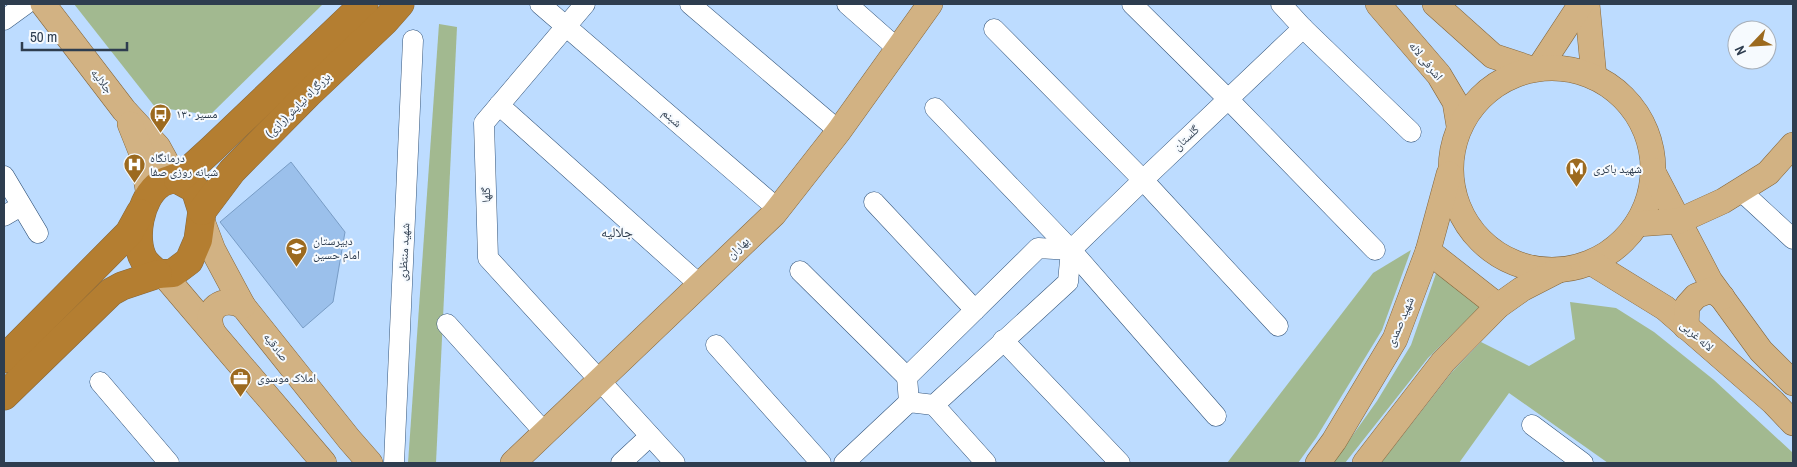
<svg xmlns="http://www.w3.org/2000/svg" width="1797" height="467" viewBox="0 0 1797 467" font-family="'Archivo Narrow','Noto Naskh Arabic',sans-serif">
  <rect width="100%" height="100%" fill="#bddcff"/>
  <g fill="#a2b990">
    <polygon points="74,4 323,4 210,115 155,107"/>
    <polygon points="439,24 457,27 436,463 408,463"/>
    <polygon points="1411,250 1382,330 1316,438 1298,463 1227,463 1373,273"/>
    <polygon points="1439,265 1485,302 1428,358 1345,463 1333,463 1377,401 1411,345"/>
    <polygon points="1570,302 1616,308 1654,332 1714,380 1792,452 1793,463 1608,463 1509,393 1459,463 1381,463 1452,372 1481,342 1529,366 1575,339"/>
  </g>
  <polygon fill="#9bc0eb" stroke="#789cc5" points="291,162 345,232 333,302 303,328 220,222"/>
  <g fill="none" stroke-linecap="round" stroke-linejoin="round">
    <defs>
      <g id="minor">
        <polyline points="540,4 778,209"/>
        <polyline points="585,4 484,123 488,258 675,463"/>
        <polyline points="690,4 839,131"/>
        <polyline points="847,4 898,49"/>
        <polyline points="1132,4 1228,99 1375,250"/>
        <polyline points="1281,4 1303,28 1411,132"/>
        <polyline points="4,20 26,4"/>
        <polyline points="994,29 1143,180 1278,326"/>
        <polyline points="499,105 700,285"/>
        <polyline points="935,108 1071,250 1216,416"/>
        <polyline points="4,176 38,233"/>
        <polyline points="1740,190 1793,239"/>
        <polyline points="874,202 975,310"/>
        <polyline points="4,216 21,206"/>
        <polyline points="800,271 907,377"/>
        <polyline points="447,324 545,433"/>
        <polyline points="1003,340 1120,463"/>
        <polyline points="716,345 821,463"/>
        <polyline points="100,382 169,463"/>
        <polyline points="909,402 907,377 1038,248 1071,250"/>
        <polyline points="934,405 986,463"/>
        <polyline points="1532,425 1583,463"/>
        <polyline points="394,463 413,40"/>
        <polyline points="621,463 650,436"/>
        <polyline points="844,463 909,402 934,405 1068,282 1071,250 1143,180 1303,28"/>
      </g>
      <g id="major">
        <polyline points="43,4 124,110 158,147 175,178"/>
        <polyline points="1378,4 1439,75 1455,102 1459,126"/>
        <polyline points="1435,4 1493,56 1529,68"/>
        <polyline points="1587,4 1594,77"/>
        <polyline points="1539,68 1581,4"/>
        <circle cx="1552" cy="169" r="101"/>
        <polyline points="130,124 142,154 149,196"/>
        <polyline points="1652,170 1710,281 1761,351 1793,383"/>
        <polyline points="201,218 213,250 243,306 349,439 370,463"/>
        <polyline points="1637,224 1679,221 1723,201 1768,173 1793,145"/>
        <polyline points="1428,251 1498,306"/>
        <polyline points="1592,263 1665,308 1773,402 1793,423"/>
        <polyline points="163,274 324,463"/>
        <polyline points="1686,327 1687,306 1696,296 1711,290 1722,297"/>
        <path d="M213,332C202,309 223,295 243,306"/>
        <polyline points="513,463 774,214 839,131 930,4"/>
        <polyline points="1318,463 1334,441 1395,339 1428,251 1449,174"/>
        <polyline points="1365,463 1443,362 1498,306 1522,289 1559,270"/>
      </g>
      <g id="highway">
        <path d="M175,178L195,189L202,211L198,240L189,261L173,273L158,274C154,270 147,265 144,260C132,240 140,197 160,184C164,181 170,180 175,178Z"/>
        <polyline points="178,180 213,148 364,4"/>
        <polyline points="202,211 232,171 308,94 385,21 400,4"/>
        <polyline points="4,359 129,233 140,213"/>
        <polyline points="4,396 111,292 122,286 158,274"/>
      </g>
    </defs>
    <use href="#minor" stroke="#35567c" stroke-width="21"/>
    <use href="#major" stroke="#85673c" stroke-width="26"/>
    <use href="#highway" stroke="#85673c" stroke-width="29"/>
    <use href="#minor" stroke="#fff" stroke-width="20"/>
    <use href="#major" stroke="#d2b283" stroke-width="25"/>
    <use href="#highway" stroke="#b47e31" stroke-width="28"/>
  </g>
  <defs>
    <symbol id="bus-pin" viewBox="-11 -11 22 30"><path d="M0 17L-7.5 6A9.5 9.5 0 1 1 7.5 6Z" fill="#9c6a1f" stroke="#f6fafe"/><path d="M-5-6H5V4H4V6H2V4H-2V6H-4V4H-5ZM-3.5-4V0h7V-4ZM-3.5 1.2v1.5H-2V1.2ZM2 1.2v1.5H3.5V1.2Z" fill="#fff"/></symbol>
    <symbol id="hospital-pin" viewBox="-11 -11 22 30"><path d="M0 17L-7.5 6A9.5 9.5 0 1 1 7.5 6Z" fill="#9c6a1f" stroke="#f6fafe"/><path d="M-5-5h3v3.5h4V-5h3V5h-3V1.5h-4V5h-3Z" fill="#fff"/></symbol>
    <symbol id="metro-pin" viewBox="-11 -11 22 30"><path d="M0 17L-7.5 6A9.5 9.5 0 1 1 7.5 6Z" fill="#9c6a1f" stroke="#f6fafe"/><path d="M-5.5 5V-5H-3L0 0L3-5H5.5V5H3V-.5L0 4L-3-.5V5Z" fill="#fff"/></symbol>
    <symbol id="school-pin" viewBox="-11 -11 22 30"><path d="M0 17L-7.5 6A9.5 9.5 0 1 1 7.5 6Z" fill="#9c6a1f" stroke="#f6fafe"/><path d="M0-5L7-2L0 1L-7-2ZM-4 1L0 2.5L4 1V4Q0 6-4 4Z" fill="#fff"/></symbol>
    <symbol id="office-pin" viewBox="-11 -11 22 30"><path d="M0 17L-7.5 6A9.5 9.5 0 1 1 7.5 6Z" fill="#9c6a1f" stroke="#f6fafe"/><path d="M-6-3h4V-5.5h4V-3h4V5H-6ZM-1-4.5V-3h2v-1.5ZM-6 0V1H6V0Z" fill="#fff"/></symbol>
  </defs>
  <g fill-rule="evenodd">
    <use href="#bus-pin" x="148" y="102" width="25" height="34"/>
    <use href="#hospital-pin" x="122" y="152" width="25" height="34"/>
    <use href="#metro-pin" x="1564" y="156" width="25" height="34"/>
    <use href="#school-pin" x="284" y="236" width="25" height="34"/>
    <use href="#office-pin" x="228" y="366" width="25" height="34"/>
  </g>
  <g text-anchor="middle" dominant-baseline="central" stroke-width="4" stroke-linejoin="round" paint-order="stroke">
    <g font-size="12" fill="#2e3d4f" stroke="#f6fafe">
      <text transform="translate(1426 61) rotate(51)">اشرفی لاله</text>
      <text transform="translate(102 81) rotate(53)">جلالیه</text>
      <text transform="translate(298 105) rotate(-45)">بزرگراه نیایش(رازی)</text>
      <text transform="translate(672 118) rotate(41)">شبنم</text>
      <text transform="translate(1186 138) rotate(-43)">گلستان</text>
      <text transform="translate(486 195) rotate(-92)">گلها</text>
      <text transform="translate(738 248) rotate(-44)">بهاران</text>
      <text transform="translate(404 252) rotate(-87)">شهید منتظری</text>
      <text transform="translate(1400 322) rotate(-67)">شهید صمدی</text>
      <text transform="translate(1697 336) rotate(41)">لاله غربی</text>
      <text transform="translate(276 347) rotate(52)">صادقیه</text>
    </g>
    <g font-size="12" fill="#2e3d4f" stroke="#f6fafe" text-anchor="start">
      <text x="176" y="114">مسیر ۱۳۰</text>
      <text x="150" y="158">درمانگاه<tspan x="150" dy="14">شبانه روزی صفا</tspan></text>
      <text x="1593" y="169">شهید باکری</text>
      <text x="313" y="241">دبیرستان<tspan x="313" dy="14">امام حسین</tspan></text>
      <text x="257" y="378">املاک موسوی</text>
    </g>
    <g font-size="14" fill="#2e3d4f" stroke="#f6fafe">
      <text x="617" y="232">جلالیه</text>
    </g>
  </g>
  <rect width="1797" height="467" fill="none" stroke="#2e3d4f" stroke-width="10"/>
  <g transform="translate(1752 45) rotate(245)"><circle r="24" fill="#f6fafe" stroke="#a6aeb8"/>
  <path d="M0-4L9 19L0 12L-9 19Z" fill="#9c6a1f"/>
  <text y="-8" font-size="14" font-weight="bold" text-anchor="middle" fill="#2e3d4f">N</text>
  </g>
  <path d="M22 42v8h105v-8" fill="none" stroke="#2e3d4f" stroke-width="2.5"/>
  <text x="30" y="42" font-size="15" fill="#2e3d4f" stroke="#f6fafe" stroke-width="4" paint-order="stroke">50 m</text>
</svg>
